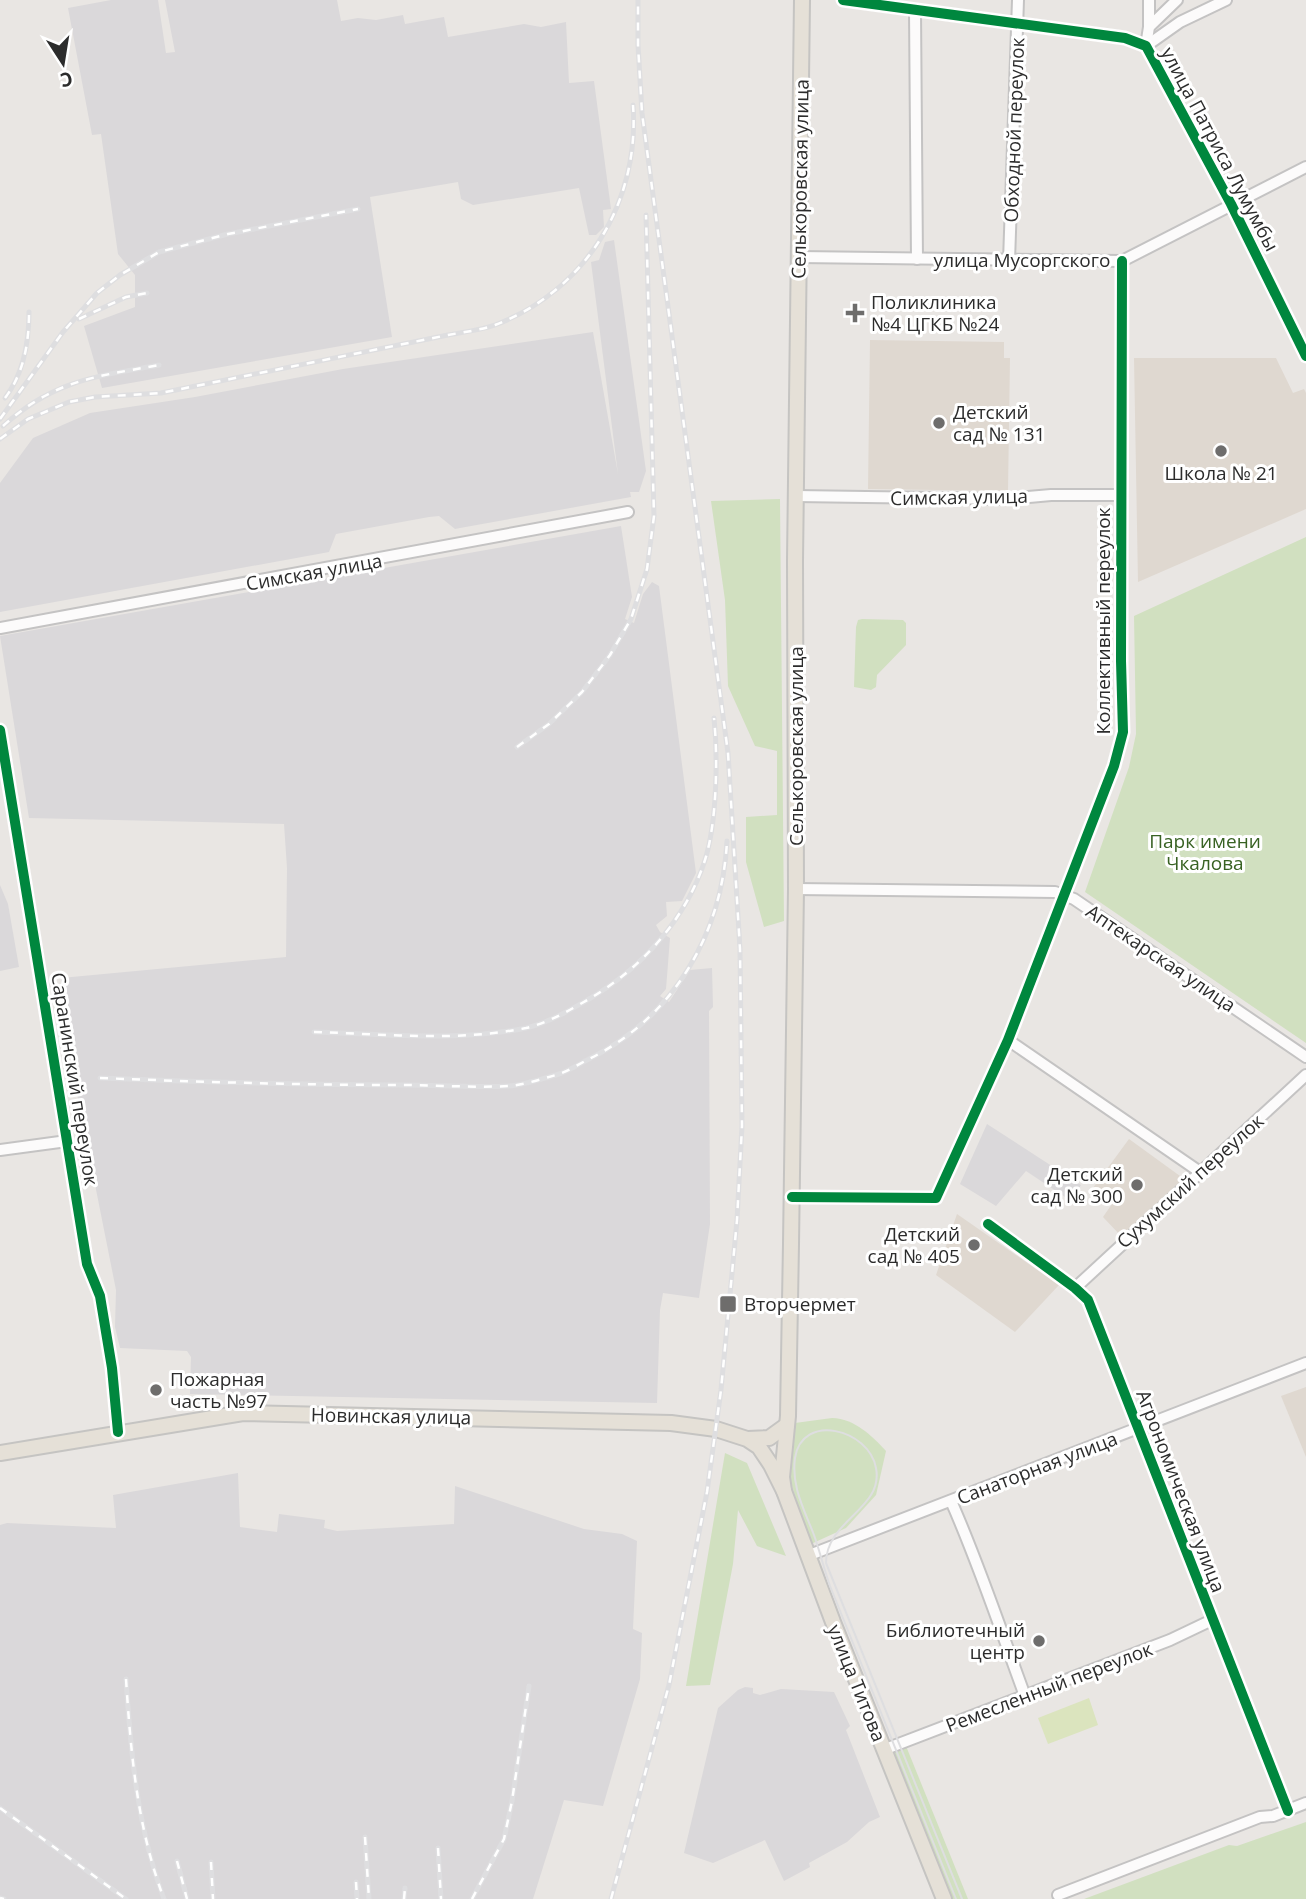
<svg xmlns="http://www.w3.org/2000/svg" width="1306" height="1899" viewBox="0 0 1306 1899" font-family="'Open Sans',sans-serif">
  <rect width="100%" height="100%" fill="#e9e6e3"/>
  <g fill="#dad8da">
    <polygon points="111,0 158,0 166,53 175,52 165,0 337,0 341,21 358,18 376,20 403,15 405,24 444,17 448,37 524,24 541,27 566,22 569,83 594,81 611,209 603,210 604,227 596,235 589,235 579,188 473,205 461,199 458,182 370,197 392,337 102,388 84,326 135,307 135,275 118,254 101,134 92,135 68,8"/>
    <polygon points="614,240 646,471 639,492 630,492 631,497 460,528 455,529 439,516 429,517 336,534 329,552 0,612 0,483 33,438 90,413 195,397 343,369 593,332 618,474 591,262 599,260 605,242"/>
    <polygon points="621,526 632,597 625,619 634,623 643,594 652,582 659,586 696,873 682,901 666,902 667,916 656,925 660,932 670,938 666,989 660,996 669,1002 690,970 712,968 713,1007 709,1011 710,1224 699,1298 663,1293 660,1310 657,1403 190,1394 191,1357 187,1351 120,1348 115,1327 116,1290 73,1074 61,978 286,957 287,868 284,824 29,818 0,636"/>
    <polygon points="0,885 8,904 19,967 0,971"/>
    <polygon points="987,1124 1081,1185 1071,1201 1026,1171 996,1206 960,1184"/>
    <polygon points="238,1473 240,1527 277,1532 279,1514 325,1520 324,1528 337,1531 454,1524 455,1486 584,1529 622,1534 637,1541 633,1629 642,1633 640,1679 603,1806 564,1800 533,1899 0,1899 0,1525 7,1523 116,1528 113,1495"/>
    <polygon points="745,1687 753,1688 753,1693 760,1695 781,1689 834,1692 850,1726 846,1730 880,1817 869,1822 847,1842 809,1863 810,1867 784,1881 765,1840 713,1863 684,1853 718,1708 738,1690"/>
  </g>
  <g fill="#dfd8d0">
    <polygon points="870,340 1004,342 1004,358 1010,358 1008,491 868,489"/>
    <polygon points="1134,358 1276,358 1293,393 1304,389 1306,393 1306,509 1138,582"/>
    <polygon points="1129,1139 1180,1176 1182,1182 1122,1237 1103,1217 1112,1204 1093,1188"/>
    <polygon points="957,1214 1059,1285 1015,1332 936,1275"/>
    <polygon points="1306,1387 1306,1457 1281,1396"/>
  </g>
  <g fill="#d1e0c0">
    <polygon points="780,499 784,921 764,927 746,862 746,817 777,815 777,751 755,746 728,686 725,600 711,501"/>
    <polygon points="1306,537 1306,1043 1085,892 1129,767 1136,734 1134,616"/>
    <polygon points="862,619 903,620 906,623 906,645 877,675 876,687 871,690 854,687 856,627 858,620"/>
    <path d="M832,1418C855,1419 871,1435 886,1451L876,1495L846,1528L811,1544L790,1480L795,1423Z"/>
    <polygon points="725,1453 747,1463 786,1556 757,1546 738,1510 733,1564 710,1685 686,1686"/>
    <polygon points="906,1746 968,1899 950,1899 894,1756 894,1751"/>
    <polygon points="1306,1822 1306,1899 1084,1899 1229,1845 1237,1846"/>
  </g>
  <polygon fill="#dbe4be" points="1089,1698 1098,1725 1048,1744 1038,1718"/>
  <g fill="none" stroke-linecap="round" stroke-linejoin="round">
    <defs>
      <g id="minor">
        <polyline points="843,0 1125,38 1146,46 1231,204 1306,356"/>
        <polyline points="915,11 917,259"/>
        <polyline points="1149,27 1149,0"/>
        <polyline points="1146,46 1180,22 1226,0"/>
        <polyline points="1146,46 1149,27 1177,0"/>
        <polyline points="799,257 1122,261 1306,167"/>
        <polyline points="1009,261 1018,0"/>
        <polyline points="796,496 1006,499 1051,495 1122,495"/>
        <polyline points="0,628 628,512"/>
        <polyline points="0,730 87,1264 100,1296 112,1368 118,1432"/>
        <polyline points="796,889 1055,892 1074,899 1306,1057"/>
        <polyline points="1008,1040 1200,1172"/>
        <polyline points="0,1150 67,1141"/>
        <polyline points="792,1197 936,1198 1008,1040 1114,766 1123,732 1121,661 1122,261"/>
        <polyline points="988,1224 1075,1288 1088,1300 1288,1811"/>
        <polyline points="1075,1288 1306,1075"/>
        <path d="M951,1501C979,1564 1001,1631 1025,1696"/>
        <polyline points="807,1556 1306,1363"/>
        <polyline points="883,1750 1170,1640 1212,1620"/>
        <polyline points="1058,1895 1260,1817 1273,1816 1306,1803"/>
      </g>
      <g id="major">
        <polyline points="748,1439 769,1438 787,1425"/>
        <polyline points="0,1453 243,1413 671,1423 716,1429 747,1439 759,1447 771,1465 784,1491 833,1622 944,1899"/>
        <polyline points="784,1491 782,1477 788,1416 791,1244 796,889 795,561 802,0"/>
      </g>
    </defs>
    <use href="#minor" stroke="#c4c3c3" stroke-width="14"/>
    <use href="#major" stroke="#c5c4c2" stroke-width="18"/>
    <use href="#minor" stroke="#fcfbfb" stroke-width="10"/>
    <use href="#major" stroke="#e5e0d7" stroke-width="14"/>
    <path stroke="#dedee0" stroke-width="2" d="M956,1899L830,1586C824,1569 820,1552 814,1535C804,1509 791,1486 795,1458C802,1412 869,1429 876,1468C884,1509 826,1520 826,1563L962,1899"/>
    <defs>
      <g id="rail">
        <polyline points="79,319 126,297 147,293"/>
        <path d="M5,398C24,373 29,343 29,312"/>
        <polyline points="0,419 63,332 97,293 120,275 159,252 228,234 358,209"/>
        <path d="M3,426C54,380 94,377 159,365"/>
        <path d="M0,439L28,419L69,402L95,397L161,393L448,335C464,332 481,330 495,325C587,290 640,201 633,105"/>
        <polyline points="517,747 549,724 582,692 610,655 631,619 647,569 654,516 646,215"/>
        <path d="M314,1032C384,1034 457,1042 526,1028C548,1023 570,1010 589,999C642,968 686,919 705,860C717,822 718,757 714,718"/>
        <path d="M100,1078C201,1082 302,1085 403,1085C438,1085 474,1088 509,1086C524,1085 541,1079 556,1075C567,1072 579,1064 589,1059C674,1017 722,934 727,841"/>
        <path d="M126,1679C131,1755 137,1827 164,1899"/>
        <polyline points="0,1808 126,1899"/>
        <polyline points="365,1837 369,1899"/>
        <polyline points="438,1848 441,1899"/>
        <polyline points="177,1861 187,1899"/>
        <polyline points="211,1862 213,1899"/>
        <polyline points="356,1882 357,1899"/>
        <polyline points="0,1898 4,1899"/>
        <polyline points="404,1899 405,1888"/>
        <polyline points="472,1899 504,1839 512,1801 529,1686"/>
        <polyline points="611,1899 669,1685 707,1492 721,1390 737,1220 742,1126 740,949 728,753 642,113 638,45 638,0"/>
      </g>
    </defs>
    <use href="#rail" stroke="#dedee0" stroke-width="5"/>
    <use href="#rail" stroke="#fff" stroke-width="2.5" stroke-dasharray="8" stroke-linecap="butt"/>
    <defs>
      <g id="cycleway">
        <polyline points="843,0 1125,38 1146,46 1231,204 1306,356"/>
        <polyline points="0,730 87,1264 100,1296 112,1368 118,1432"/>
        <polyline points="792,1197 936,1198 1008,1040 1114,766 1123,732 1121,661 1122,261"/>
        <polyline points="988,1224 1075,1288 1088,1300 1288,1811"/>
      </g>
    </defs>
    <use href="#cycleway" stroke="#fff" stroke-width="15"/>
    <use href="#cycleway" stroke="#00873e" stroke-width="10"/>
  </g>
  <g fill="#6e6d6c" stroke="#fff" stroke-width="2.5">
    <path d="M851.5 302.5h7v7h7v7h-7v7h-7v-7h-7v-7h7z"/>
    <circle cx="939" cy="423" r="7"/>
    <circle cx="1221" cy="451" r="7"/>
    <circle cx="1137" cy="1185" r="7"/>
    <circle cx="974" cy="1245" r="7"/>
    <rect x="719" y="1295" width="18" height="18" rx="3.5"/>
    <circle cx="156" cy="1390" r="7"/>
    <circle cx="1039" cy="1641" r="7"/>
  </g>
  <g text-anchor="middle" dominant-baseline="central" stroke-width="6" stroke-linejoin="round" paint-order="stroke">
    <g font-size="19" fill="#2c2c2c" stroke="#fff">
      <text transform="translate(1014 130) rotate(-88)">Обходной переулок</text>
      <text transform="translate(1220 149) rotate(62)">улица Патриса Лумумбы</text>
      <text transform="translate(800 179) rotate(-89)">Селькоровская улица</text>
      <text x="1022" y="260">улица Мусоргского</text>
      <text transform="translate(959 497) rotate(-1)">Симская улица</text>
      <text transform="translate(314 572) rotate(-10)">Симская улица</text>
      <text transform="translate(1103 621) rotate(-90)">Коллективный переулок</text>
      <text transform="translate(796 746) rotate(-90)">Селькоровская улица</text>
      <text transform="translate(1161 958) rotate(34)">Аптекарская улица</text>
      <text transform="translate(75 1079) rotate(81)">Саранинский переулок</text>
      <text transform="translate(1190 1181) rotate(-42)">Сухумский переулок</text>
      <text transform="translate(391 1416) rotate(1)">Новинская улица</text>
      <text transform="translate(1037 1468) rotate(-21)">Санаторная улица</text>
      <text transform="translate(1181 1491) rotate(69)">Агрономическая улица</text>
      <text transform="translate(857 1683) rotate(68)">улица Титова</text>
      <text transform="translate(1049 1687) rotate(-21)">Ремесленный переулок</text>
    </g>
    <g font-size="19" fill="#2c2c2c" stroke="#fff" text-anchor="start">
      <text x="871" y="302">Поликлиника<tspan x="871" dy="22">№4 ЦГКБ №24</tspan></text>
      <text x="953" y="412">Детский<tspan x="953" dy="22">сад № 131</tspan></text>
      <text x="1221" y="473" text-anchor="middle">Школа № 21</text>
      <text x="1123" y="1174" text-anchor="end">Детский<tspan x="1123" dy="22">сад № 300</tspan></text>
      <text x="960" y="1234" text-anchor="end">Детский<tspan x="960" dy="22">сад № 405</tspan></text>
      <text x="744" y="1304">Вторчермет</text>
      <text x="170" y="1379">Пожарная<tspan x="170" dy="22">часть №97</tspan></text>
      <text x="1025" y="1630" text-anchor="end">Библиотечный<tspan x="1025" dy="22">центр</tspan></text>
    </g>
    <g font-size="19" fill="#386223" stroke="#fff">
      <text x="1205" y="841">Парк имени<tspan x="1205" dy="22">Чкалова</tspan></text>
    </g>
  </g>
  <g transform="translate(63 63) rotate(168)" stroke="#ffffff" stroke-width="5" paint-order="stroke">
  <path d="M0-5L12 26L0 18L-12 26Z" fill="#2c2c2c"/>
  <text y="-10" font-size="19" font-weight="bold" text-anchor="middle" fill="#2c2c2c">С</text>
  </g>
</svg>
